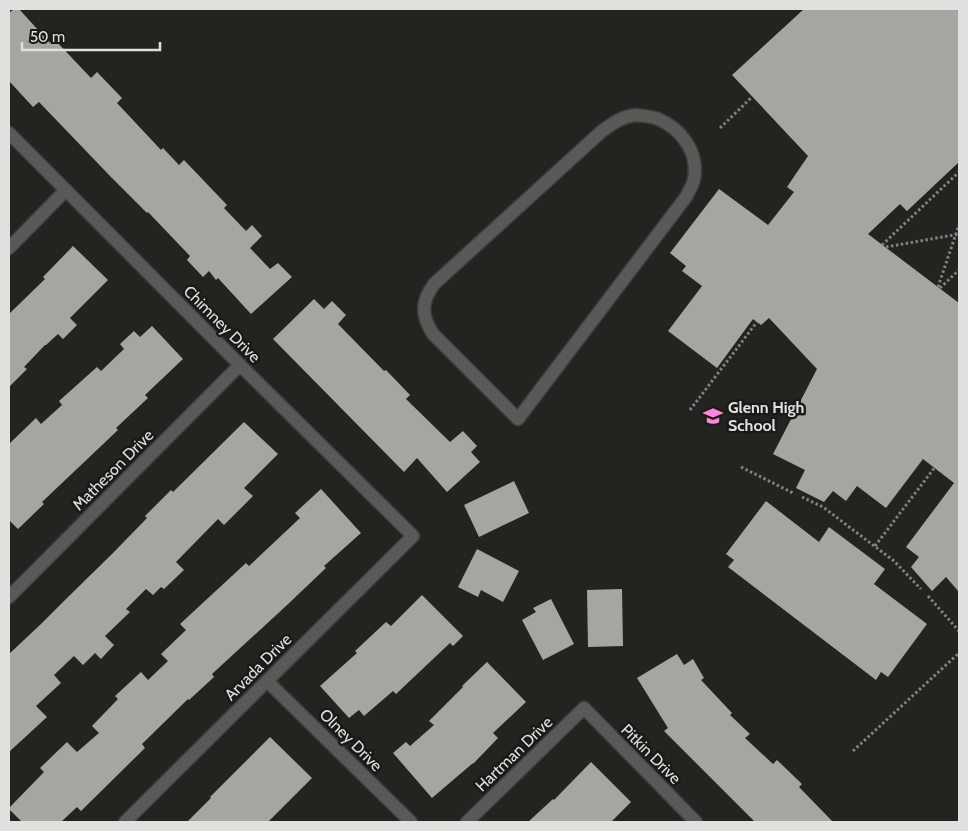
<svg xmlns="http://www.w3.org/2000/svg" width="968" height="831" viewBox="0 0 968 831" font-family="Cabin,sans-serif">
  <rect width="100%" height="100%" fill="#22241f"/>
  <g fill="#a4a7a1">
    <polygon points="14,9 19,9 50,43 54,39 91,78 97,72 122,98 117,103 161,150 163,148 179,165 184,160 227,205 224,208 246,231 252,225 262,236 250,248 270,269 278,263 292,277 251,314 218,278 216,280 209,271 203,277 187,260 190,256 148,212 147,213 111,177 39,102 33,107 9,81 9,13"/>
    <polygon points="804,9 959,9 959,162 907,211 900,204 868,234 959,303 959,592 946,577 932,591 911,567 919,557 906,547 954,483 923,459 886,508 857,486 846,501 833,491 824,502 796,488 805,470 773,454 817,369 769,318 761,325 753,319 717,368 668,331 702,286 682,271 686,266 670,253 719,189 768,225 794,192 787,187 808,156 732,75"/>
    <polygon points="73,246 108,280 70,318 77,325 63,339 58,334 46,345 45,345 24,367 27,369 9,387 9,314 45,279 43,277"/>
    <polygon points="314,299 324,309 332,301 346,315 338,324 384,371 386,370 410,395 406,399 450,442 463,431 477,446 471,452 480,462 447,492 417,458 404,472 273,339"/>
    <polygon points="152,326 183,359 145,395 148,398 116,428 118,430 42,502 44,504 18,529 9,520 9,444 36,418 41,424 62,405 59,401 97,367 101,371 124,349 120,344 134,331 140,337"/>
    <polygon points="244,422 278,454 244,488 253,496 224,525 218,519 176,562 184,570 164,589 161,587 153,595 146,589 126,609 130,612 105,636 114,645 101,659 95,653 83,665 74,656 54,675 61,683 36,706 47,717 9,752 9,654 41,624 67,598 112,554 147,518 145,516 171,490 173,492"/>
    <polygon points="514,481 529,513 479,537 464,505"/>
    <polygon points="321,489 361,533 324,566 326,568 286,606 212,674 214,677 189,700 188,699 142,744 145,748 81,811 77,807 61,822 22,822 9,809 9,808 44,772 40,768 67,742 77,752 99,733 92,726 118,699 115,696 141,672 148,680 168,661 161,654 186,630 180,624 246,563 249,566 300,518 295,513"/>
    <polygon points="766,501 819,542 829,527 885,569 874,584 927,624 888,677 881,672 876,680 728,567 734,560 726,554"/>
    <polygon points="477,549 519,571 503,602 481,590 478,597 458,587"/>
    <polygon points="622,589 623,646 588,647 587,590"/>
    <polygon points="422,595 463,636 453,646 450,643 396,694 393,691 364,716 359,710 349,718 320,686 357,653 355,651 386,622 391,626"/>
    <polygon points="551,599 574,644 543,660 522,620 536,612 533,608"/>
    <polygon points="677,654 684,665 693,659 704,678 701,680 732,713 730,715 750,734 745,738 773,764 777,760 802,784 799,787 833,822 755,822 664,731 668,728 637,678"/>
    <polygon points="487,662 526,702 493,733 498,738 473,764 473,763 432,798 393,753 406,742 410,746 434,725 429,721 463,687 462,686"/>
    <polygon points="270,737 312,778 268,822 187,822 211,798 210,797"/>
    <polygon points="591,762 631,802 611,822 528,822 553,799 554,800"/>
  </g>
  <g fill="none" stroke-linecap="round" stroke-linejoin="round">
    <defs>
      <g id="minor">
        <path d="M635,115C643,116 651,116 658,119C682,129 699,153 694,179C693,185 689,191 686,197L518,419L433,334C421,315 421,302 434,284L602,131C613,123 621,117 635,115Z"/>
        <polyline points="9,133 240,365 413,536 125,822"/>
        <polyline points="9,248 66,190"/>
        <polyline points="9,597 240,365"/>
        <polyline points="267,681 411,822"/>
        <polyline points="467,822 584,708 696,822"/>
      </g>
    </defs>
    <use href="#minor" stroke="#3d3e3a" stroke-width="15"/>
    <g stroke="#81827e" stroke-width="3" stroke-dasharray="2.5 2.5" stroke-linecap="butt">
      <polyline points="720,128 752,97"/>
      <polyline points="882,245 959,172"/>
      <polyline points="886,247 959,234"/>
      <polyline points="938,287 959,225"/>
      <polyline points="940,288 959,270"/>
      <polyline points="690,410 757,322"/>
      <polyline points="741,467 793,493"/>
      <polyline points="802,497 823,507 894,561 921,589"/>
      <polyline points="875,546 935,467"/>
      <polyline points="928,596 959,631"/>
      <polyline points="853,751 959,653"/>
    </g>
    <use href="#minor" stroke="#585a57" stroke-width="12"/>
  </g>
  <defs>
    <symbol id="school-bare" viewBox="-9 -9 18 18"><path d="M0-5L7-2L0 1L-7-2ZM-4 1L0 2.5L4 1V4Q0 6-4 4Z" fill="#ff85df" stroke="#181b16" stroke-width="2.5" paint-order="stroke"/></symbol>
  </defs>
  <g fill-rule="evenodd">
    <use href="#school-bare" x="699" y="402" width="28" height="28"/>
  </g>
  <g text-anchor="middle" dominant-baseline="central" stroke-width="5" stroke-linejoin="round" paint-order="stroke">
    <g font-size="16" fill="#e0e1de" stroke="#181b16">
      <text transform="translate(222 324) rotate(45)">Chimney Drive</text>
      <text transform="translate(113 470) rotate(-45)">Matheson Drive</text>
      <text transform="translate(258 667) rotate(-45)">Arvada Drive</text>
      <text transform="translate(351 740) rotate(45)">Olney Drive</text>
      <text transform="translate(514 754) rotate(-44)">Hartman Drive</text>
      <text transform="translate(651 754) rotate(45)">Pitkin Drive</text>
    </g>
    <g font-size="16" font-weight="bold" fill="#e0e1de" stroke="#181b16" text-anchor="start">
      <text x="728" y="407">Glenn High<tspan x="728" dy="18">School</tspan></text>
    </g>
  </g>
  <rect width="968" height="831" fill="none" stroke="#e0e1de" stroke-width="20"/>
  <path d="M22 42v8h138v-8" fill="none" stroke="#e0e1de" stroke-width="2.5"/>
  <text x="30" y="42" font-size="15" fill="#e0e1de" stroke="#181b16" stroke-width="4" paint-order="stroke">50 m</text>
</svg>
